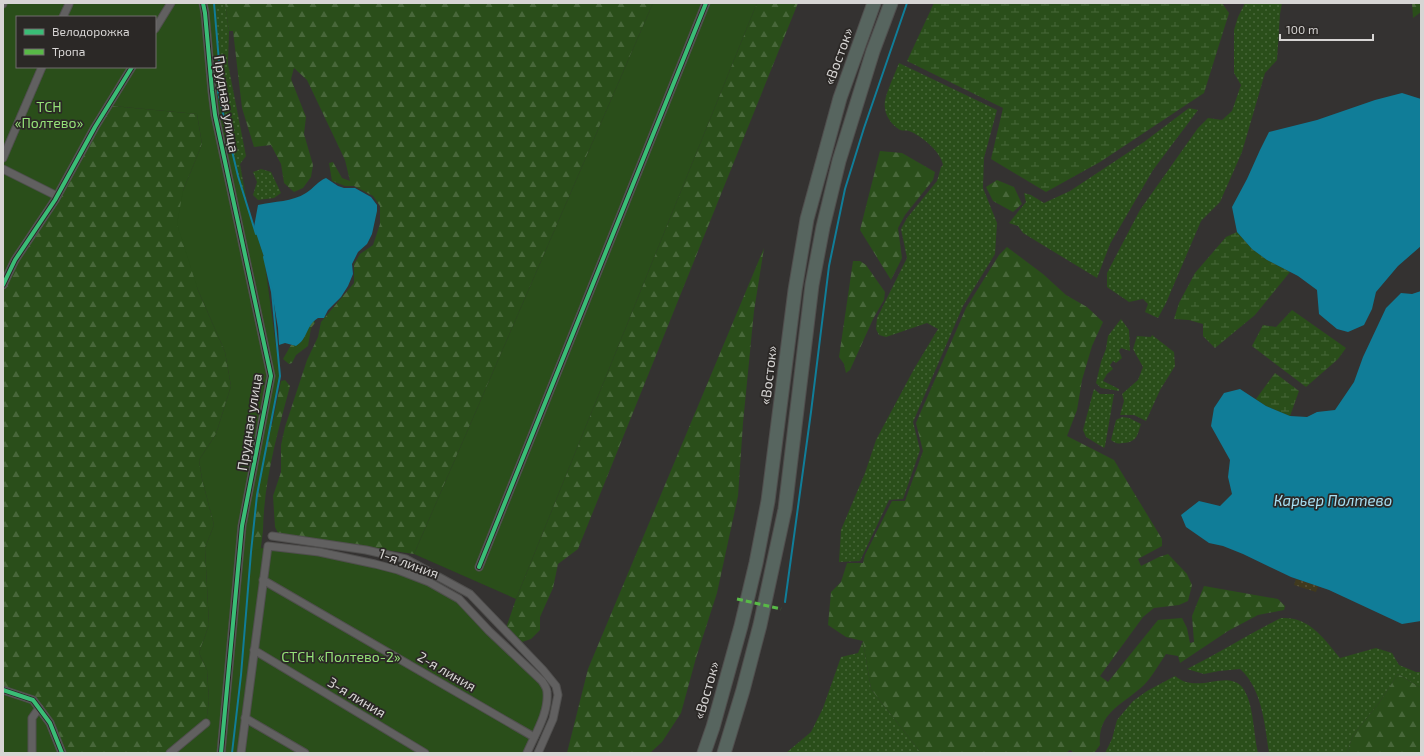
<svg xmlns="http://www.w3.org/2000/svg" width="1424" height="756" viewBox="0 0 1424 756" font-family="'Exo 2',sans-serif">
  <defs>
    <pattern id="grass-dots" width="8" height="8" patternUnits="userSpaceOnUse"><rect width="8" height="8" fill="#2a4e1a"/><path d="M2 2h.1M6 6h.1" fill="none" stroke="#48673a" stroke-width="1.8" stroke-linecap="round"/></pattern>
    <pattern id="forest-firs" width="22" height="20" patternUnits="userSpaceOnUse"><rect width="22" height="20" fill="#2a4e1a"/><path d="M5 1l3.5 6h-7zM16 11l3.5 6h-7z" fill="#48673a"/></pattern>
    <pattern id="wetland-marsh" width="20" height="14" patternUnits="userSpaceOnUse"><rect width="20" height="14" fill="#2a4e1a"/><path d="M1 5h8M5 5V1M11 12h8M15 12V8" fill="none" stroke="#48673a"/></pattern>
    <pattern id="sand-dots" width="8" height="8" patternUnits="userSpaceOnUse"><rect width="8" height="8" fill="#40391d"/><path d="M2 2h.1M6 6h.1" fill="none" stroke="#5b553d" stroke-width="1.8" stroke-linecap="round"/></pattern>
  </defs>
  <rect width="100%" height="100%" fill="#343231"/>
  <g fill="url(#grass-dots)">
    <polygon points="210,3 225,3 229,31 228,64 246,156 240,164 271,338 217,94"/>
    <polygon points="1245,3 1282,3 1280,14 1277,60 1265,73 1242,152 1220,202 1201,221 1166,303 1158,318 1145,312 1148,304 1143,299 1129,302 1107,287 1107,273 1140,210 1198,128 1208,118 1222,120 1232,111 1241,85 1234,73 1234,30 1238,17"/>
    <path d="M899,63L997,110L984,158L983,188L997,223L995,254L963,306L913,422L920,450L903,499L889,500L860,561L839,562L841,530L865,473L876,440L914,369L938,329L927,323L886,337L879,335L876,329L877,318L907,258L901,229L907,218L937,181L941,167L943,165C941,152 922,136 909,131C906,130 903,131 900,130C890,124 883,113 885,101C887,90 895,74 899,63Z"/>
    <polygon points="1189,108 1198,110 1153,170 1110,244 1097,278 1023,233 1018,226 1009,223 1026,202 1024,193 1031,195 1044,203 1070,191 1144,142"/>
    <polygon points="261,169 271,172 281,193 274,198 258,200 253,195 257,182 253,172"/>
    <polygon points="1121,319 1129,330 1130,351 1121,348 1119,351 1122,358 1116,363 1113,361 1110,365 1113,369 1107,374 1103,381 1119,389 1119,391 1101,388 1096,383 1101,362 1106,349 1108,336"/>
    <polygon points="1152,335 1174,352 1175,366 1160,390 1146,421 1134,415 1120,415 1124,401 1122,394 1138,380 1143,367 1133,349 1137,336 1151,337"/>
    <polygon points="1094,389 1100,394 1114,394 1105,446 1104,448 1086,437 1083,430"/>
    <path d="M1122,417L1129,418L1141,424C1137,436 1137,442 1123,443C1117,444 1115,443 1111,440L1116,420Z"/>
    <path d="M1281,618C1285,618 1290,618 1294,619C1314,623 1328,644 1340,658L1376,648L1392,653L1399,665L1416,672H1421V688L1398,674L1379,703L1353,735L1347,753H1269C1265,726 1262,688 1240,669L1219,671L1204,674L1187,669C1219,653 1249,634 1281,618Z"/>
    <polygon points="863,641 871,689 921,753 786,753 811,732 823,708 841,657 858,653"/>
    <path d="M1175,676C1178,678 1182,681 1186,682C1211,689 1238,664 1249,701C1254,718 1254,736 1258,753H1105L1112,739L1117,720L1133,701L1147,691Z"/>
  </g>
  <g fill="url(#forest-firs)">
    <polygon points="225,3 653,3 414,554 279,535 275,527 273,496 281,472 281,445 285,427 307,360 318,337 321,322 354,283 354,264 360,254 373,245 380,224 380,206 373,196 354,186 345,186 332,181 329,163 333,162 342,178 350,181 345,160 307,80 294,68 291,79 306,117 304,134 313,165 311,177 303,188 294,192 284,183 281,164 271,145 254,147 242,108 233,31 229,31"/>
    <polygon points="757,3 798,3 578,549 558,564 553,588 540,617 540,630 531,639 519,643 504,634 516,599"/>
    <polygon points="1412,3 1421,3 1421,12 1413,18"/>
    <polygon points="113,106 197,114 202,144 183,191 198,290 225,352 231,386 216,434 199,460 202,479 214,525 205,548 209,625 199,653 207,670 209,700 206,723 170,753 62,753 3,690 3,288 105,111"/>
    <polygon points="880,151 902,153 935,172 933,180 905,215 898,228 902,258 891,280 860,230"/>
    <polygon points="997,180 1014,187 1022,204 1013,212 993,201 986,187"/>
    <path d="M1007,247L1043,274L1066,295L1087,307L1103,322L1092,346L1082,380L1077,410L1067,436L1114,460L1162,539V546L1138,559L1141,566L1159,557L1168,554L1187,574L1192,585L1188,601L1179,605L1154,608L1143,617L1100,676L1108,682L1158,620L1182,618L1187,628L1190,643L1194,642L1192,616L1204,586L1278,599L1285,606L1284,610L1258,615L1228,631L1180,663L1178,656L1166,654C1159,664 1152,677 1144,685C1124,704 1097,712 1100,745L1094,753H1075L1070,750L1066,753H921L871,689L863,641L846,637L828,625L831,592L841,582L847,563H863L865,555L892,501H905L923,451L916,423L966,308L999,255Z"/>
    <polygon points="764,248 754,311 743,423 738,496 717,593 696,658 681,713 662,742 650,753 567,753 588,669"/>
    <polygon points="853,261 860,261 866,265 885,292 884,300 874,317 850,370 846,373 844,364 839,357"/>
    <path d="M314,320L315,323L311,328L308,346L296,355L292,363L289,364L283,359L291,345C306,347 305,328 314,320Z"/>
    <path d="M285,380L290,386C277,435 264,480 263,530L237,753V637L265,431L272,425L281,381Z"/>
    <polygon points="1398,674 1421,688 1421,753 1347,753 1353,735 1379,703"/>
  </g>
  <g fill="url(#wetland-marsh)">
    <polygon points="934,3 1222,3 1229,13 1204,93 1100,162 1046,192 991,159 1003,108 907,61"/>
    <polygon points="1237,232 1252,249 1267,260 1290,272 1255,315 1215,348 1203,336 1203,324 1189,320 1174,319 1179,303 1195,273 1226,237"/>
    <polygon points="1292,310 1346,348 1338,359 1306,387 1252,346 1263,325 1276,327"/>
    <polygon points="1275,373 1299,391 1290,416 1266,406 1256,399"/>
  </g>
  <polygon fill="url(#sand-dots)" points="1296,579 1318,586 1316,592 1294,585"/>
  <g fill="#2a4e1a" fill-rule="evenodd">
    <path d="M3,3H214L220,73L218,92L238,176L264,257L280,376L257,495L251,552L268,546L398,570L459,599L542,681L547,704L527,753H170L206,723L209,700L207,670L199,653L209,625L205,548L214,525L202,479L199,460L216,434L231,386L225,352L198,290L177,224L183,191L202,144L197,114L113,106L105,111L31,235L3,288ZM17,17H155V67H17Z"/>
    <polygon points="653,3 757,3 516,599 414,554"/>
    <polygon points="3,690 33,700 50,723 62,753 3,753"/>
  </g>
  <g fill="#107d98">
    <polygon points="1402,93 1421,99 1421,246 1398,266 1376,292 1372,309 1364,325 1348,332 1337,329 1319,314 1317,290 1298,276 1267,260 1252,249 1237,232 1232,207 1247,179 1260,150 1269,132 1317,120 1375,100"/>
    <path d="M326,178L338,186L344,188H355L371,197L377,205V211L372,234L367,244L358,252L352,264L353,274L348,286L341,297L328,310L324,318H318C306,325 308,339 296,346L285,343L279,345L278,328L272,292L264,257L254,227L258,205C275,201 292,202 306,193C314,188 318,181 326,178Z"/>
    <polygon points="1421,291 1421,621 1402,624 1329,590 1291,577 1243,554 1223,546 1209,543 1186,527 1181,515 1199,501 1220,506 1232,494 1228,477 1230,460 1211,426 1214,408 1224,393 1240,389 1266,406 1290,416 1307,417 1317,412 1335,410 1354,382 1363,357 1386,308 1401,293 1412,294"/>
  </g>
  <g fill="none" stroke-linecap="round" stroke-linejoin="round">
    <g stroke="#107d98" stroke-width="2">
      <polyline points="214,3 220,73 218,92 238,176 256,234"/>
      <polyline points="785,602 811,412 829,266 845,189 864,128 907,3"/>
      <polyline points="232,753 241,675 251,552 257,495 280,376 272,292 264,257"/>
    </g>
    <defs>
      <g id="street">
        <polyline points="203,3 205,13 212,91 215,115 271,376 242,526 221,753"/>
        <polyline points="3,4 3,3"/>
        <polyline points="63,17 69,4"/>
        <polyline points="155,29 171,3"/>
        <polyline points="3,158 42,67"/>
        <polyline points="3,169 57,196"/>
        <polyline points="3,285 15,260 55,200 95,127 132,67"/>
        <polyline points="272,536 366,550 406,559 470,594 543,670 556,686 558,695 553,719 538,753"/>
        <polyline points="479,567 706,3"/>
        <polyline points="263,580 534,737"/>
        <polyline points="254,650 425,753"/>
        <polyline points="3,690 33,700 50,723 62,753"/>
        <polyline points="245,718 305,753"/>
        <polyline points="32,753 32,718 39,708"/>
        <polyline points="170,753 206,723"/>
        <path d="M241,753L268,546L319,552L375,564L398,570L429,582L459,599L489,631L542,681C544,684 547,688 547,692C549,713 535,734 527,753"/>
      </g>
      <g id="highway">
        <polyline points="704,753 713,727 741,626 756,563 768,501 795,290 807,219 840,98 874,3"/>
        <polyline points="724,753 743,690 760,625 785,509 812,285 823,227 839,161 873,51 891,3"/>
      </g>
    </defs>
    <use href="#street" stroke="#504f4e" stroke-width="9"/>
    <use href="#highway" stroke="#504f4e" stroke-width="15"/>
    <use href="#street" stroke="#616060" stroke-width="7"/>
    <use href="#highway" stroke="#57655f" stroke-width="13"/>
    <polyline stroke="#58b947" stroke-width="3" stroke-dasharray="6 3" stroke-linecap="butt" points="737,599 781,609"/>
    <defs>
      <g id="cycleway">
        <polyline points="203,3 205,13 212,91 215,115 271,376 242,526 221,753"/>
        <polyline points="3,285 15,260 55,200 95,127 132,67"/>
        <polyline points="479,567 706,3"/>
        <polyline points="3,690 33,700 50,723 62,753"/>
      </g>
    </defs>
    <use href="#cycleway" stroke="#2b2826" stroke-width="6"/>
    <use href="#cycleway" stroke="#3abd76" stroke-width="4"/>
  </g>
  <g text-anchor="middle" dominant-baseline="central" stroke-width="3.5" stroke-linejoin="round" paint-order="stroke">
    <g font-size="14" fill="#d7d5d4" stroke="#2b2826">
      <text transform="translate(838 56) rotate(-70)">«Восток»</text>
      <text transform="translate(227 104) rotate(81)">Прудная улица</text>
      <text transform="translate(768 375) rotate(-83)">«Восток»</text>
      <text transform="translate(249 422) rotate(-81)">Прудная улица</text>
      <text transform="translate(409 563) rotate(20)">1-я линия</text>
      <text transform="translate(447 671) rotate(30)">2-я линия</text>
      <text transform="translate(706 690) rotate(-74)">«Восток»</text>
      <text transform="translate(357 697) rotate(31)">3-я линия</text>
    </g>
    <g font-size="14" fill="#94e077" stroke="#2b2826">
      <text x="49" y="106">ТСН<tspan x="49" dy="16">«Полтево»</tspan></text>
      <text x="341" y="656">СТСН «Полтево-2»</text>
    </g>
    <g font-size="15" font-style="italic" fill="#a7dff2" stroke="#2b2826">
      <text x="1333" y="500">Карьер Полтево</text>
    </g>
  </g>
  <rect width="1424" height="756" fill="none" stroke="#d7d5d4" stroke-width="8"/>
  <rect x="16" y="16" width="140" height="52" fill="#2b2826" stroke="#706d6c"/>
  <rect x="24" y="29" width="20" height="6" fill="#3abd76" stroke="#706d6c"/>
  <text x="52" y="36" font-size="12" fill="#d7d5d4">Велодорожка</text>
  <rect x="24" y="49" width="20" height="6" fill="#58b947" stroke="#706d6c"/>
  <text x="52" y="56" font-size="12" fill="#d7d5d4">Тропа</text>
  <path d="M1280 34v6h93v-6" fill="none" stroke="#d7d5d4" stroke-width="2"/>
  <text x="1286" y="34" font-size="12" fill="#d7d5d4" stroke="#2b2826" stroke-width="3" paint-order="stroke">100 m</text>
</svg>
